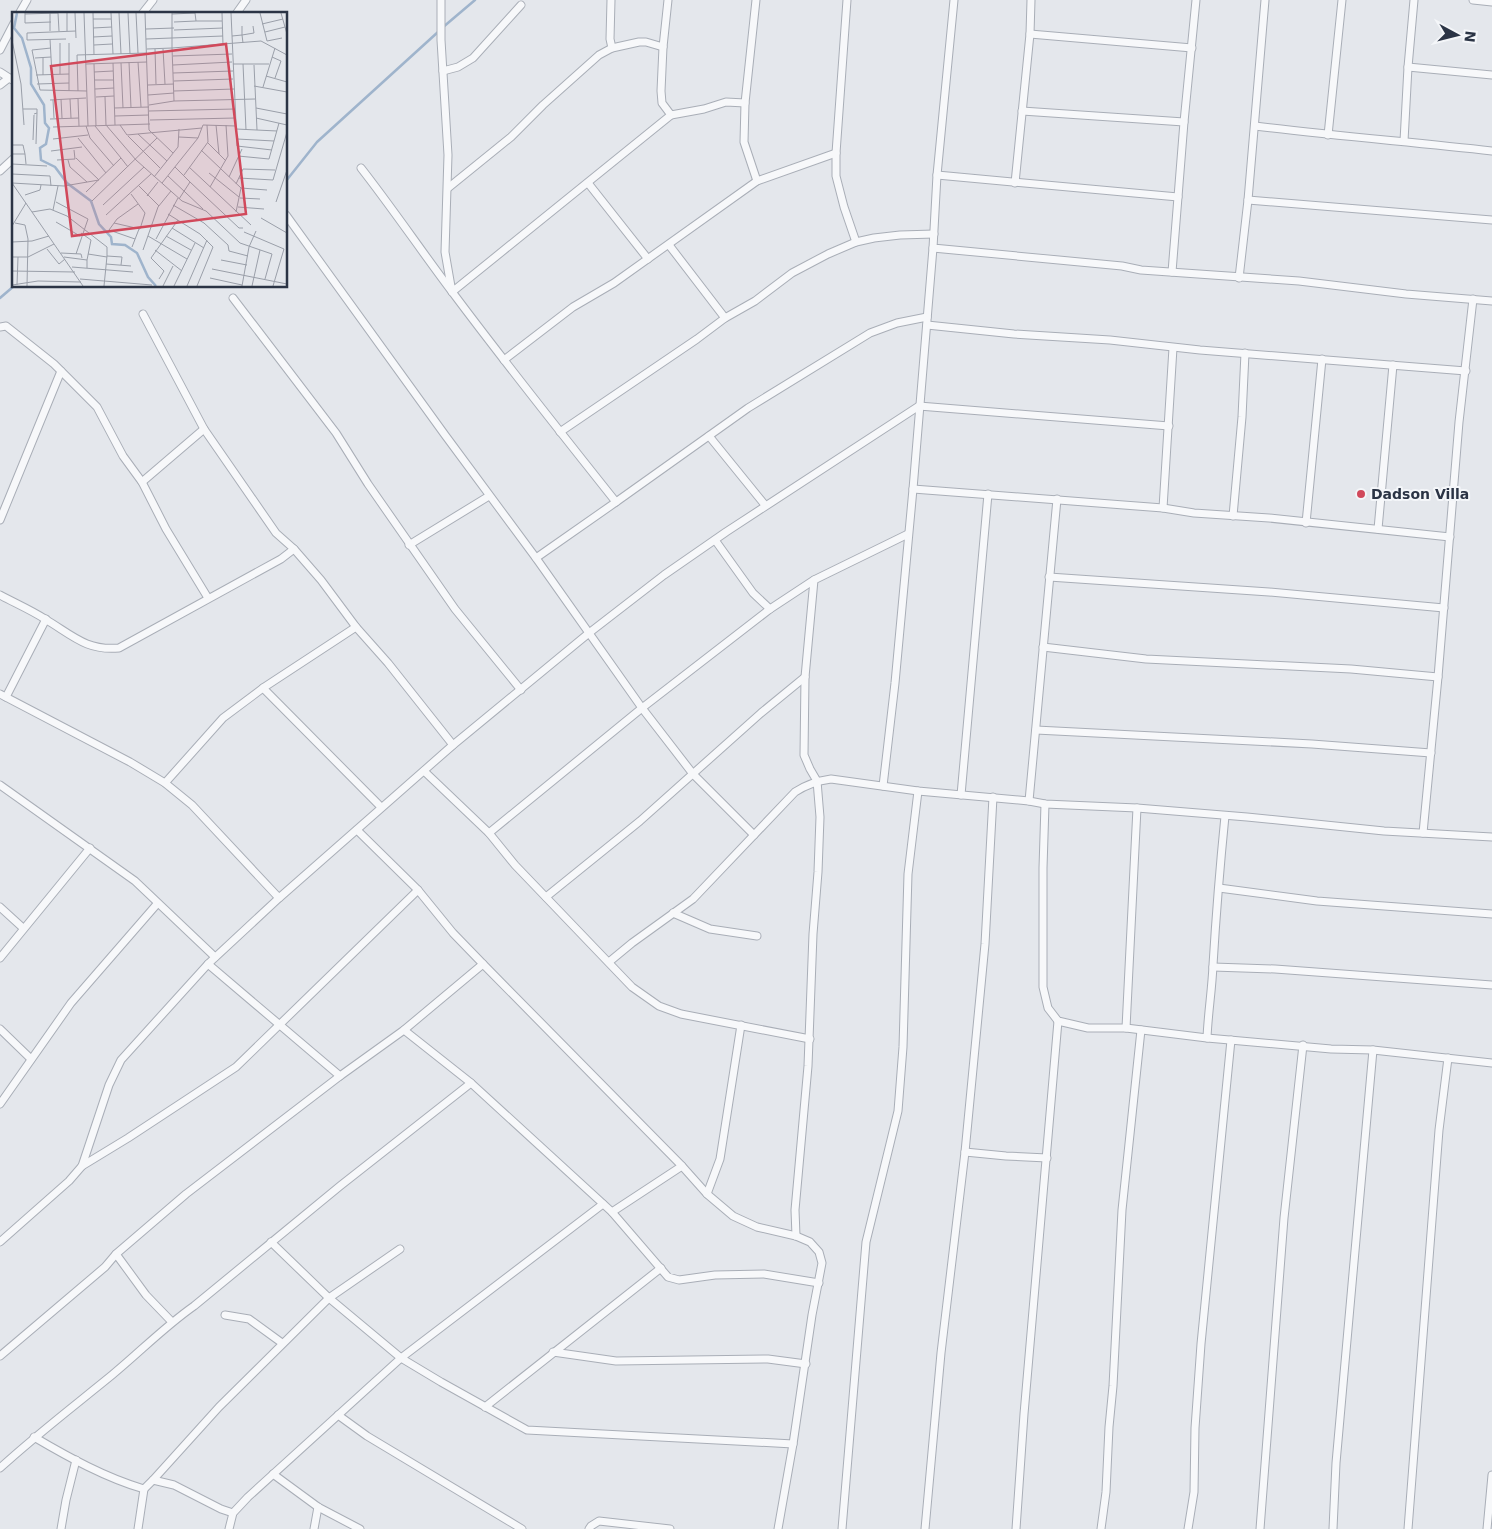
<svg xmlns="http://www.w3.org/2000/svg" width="1492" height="1529" viewBox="0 0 1492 1529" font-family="'DejaVu Sans',sans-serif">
  <rect width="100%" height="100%" fill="#e4e7ec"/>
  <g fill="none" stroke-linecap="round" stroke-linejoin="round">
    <g stroke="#9fb4cc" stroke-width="2.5">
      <polyline points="442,28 475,0"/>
      <polyline points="286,181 317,142 438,32"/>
      <polyline points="0,298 14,286"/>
    </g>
    <defs>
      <g id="minor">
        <polyline points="441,0 441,40 448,155 445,252 452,292 671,115"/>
        <polyline points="611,0 610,39 612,48"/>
        <polyline points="668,0 663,47 661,91 662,103 671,115 704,109 726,102 745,103"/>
        <polyline points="756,0 745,103 744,142 757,181"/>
        <polyline points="847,0 836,153 836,176 844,207 856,242"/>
        <polyline points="954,0 937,175 933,248 1122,266 1141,270 1299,281 1406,294 1492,301"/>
        <polyline points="1473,0 1492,2"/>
        <polyline points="19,14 27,0"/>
        <polyline points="142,14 153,0"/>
        <polyline points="236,14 246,0"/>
        <polyline points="1030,34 1192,48"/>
        <polyline points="0,50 14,23"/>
        <polyline points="1408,67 1492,75"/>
        <polyline points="443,71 458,67 473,58 521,5"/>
        <polyline points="0,72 14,81"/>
        <polyline points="0,85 9,78"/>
        <polyline points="1022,111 1184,122"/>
        <path d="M1255,126C1334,136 1413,142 1492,151"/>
        <polyline points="1328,135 1342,0"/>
        <polyline points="1404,141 1408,67 1414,0"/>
        <path d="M361,168C393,209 422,252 453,293C506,364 561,433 616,502L536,558"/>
        <polyline points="0,171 14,158"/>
        <polyline points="937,175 1178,197"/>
        <polyline points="588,183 648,259"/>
        <polyline points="1015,183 1030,34 1031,0"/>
        <polyline points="448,188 511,137 543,105 599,55 612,48 639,42 646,42 663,47"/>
        <polyline points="1248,200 1492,220"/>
        <polyline points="286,215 445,435 536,558 642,708 693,774 754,835"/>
        <polyline points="669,245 725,318"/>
        <polyline points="1172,272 1184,122 1196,0"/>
        <polyline points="1239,278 1248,200 1265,0"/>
        <polyline points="233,298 336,433 368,484 455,609 521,690"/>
        <polyline points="143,314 204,429 276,533 294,549 321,580 356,627 388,663 453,745"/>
        <polyline points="927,325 1014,334 1110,340 1200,350 1466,371"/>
        <polyline points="0,327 6,326 54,364 97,407 123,456 142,482 166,529 208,598"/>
        <polyline points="504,360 573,307 614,283 757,181 836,153"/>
        <polyline points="560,432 697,339 725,318 755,301 792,273 828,254 856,242 874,238 900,235 934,234"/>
        <polyline points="709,436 765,505"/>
        <polyline points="142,482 204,429"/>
        <polyline points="913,489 1163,508 1194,513 1269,518 1450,537"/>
        <polyline points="616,502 748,408 870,333 897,323 927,317"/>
        <polyline points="1163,508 1173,348"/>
        <polyline points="1233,516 1242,417 1245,353"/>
        <polyline points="0,520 61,371"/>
        <polyline points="1306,523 1322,359"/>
        <polyline points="1378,529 1393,365"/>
        <polyline points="715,540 753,593 770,609"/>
        <polyline points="409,545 489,496"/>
        <polyline points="1049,577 1269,592 1444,608"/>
        <path d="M0,595C15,603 31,610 45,619C72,635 86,651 119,648L281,559L294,549"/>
        <polyline points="1043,647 1146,659 1351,669 1438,677"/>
        <polyline points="263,688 381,807"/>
        <polyline points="0,694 130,762 165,783 192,805 279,898"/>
        <polyline points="6,697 46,619"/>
        <polyline points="1036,730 1312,744 1431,753"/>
        <polyline points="424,771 489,833 515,865 632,987 659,1006 681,1014 810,1039"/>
        <polyline points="165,783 223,718 263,688 356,627"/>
        <polyline points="0,785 135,881 215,957"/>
        <polyline points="883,786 895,683 913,489 933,248"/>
        <polyline points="961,795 988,494"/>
        <polyline points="1029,801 1057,499"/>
        <polyline points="1045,804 1043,868 1043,987 1048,1008 1058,1021 1088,1028 1126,1028 1207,1038 1331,1049 1373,1050 1492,1063"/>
        <polyline points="357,830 418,890 453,933 483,964 682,1166 707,1194 733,1216 757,1227 796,1236 810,1242 819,1252 822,1263 812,1315 793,1444 778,1529"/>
        <polyline points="489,833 642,708 770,609 814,580"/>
        <polyline points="1423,833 1438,677 1459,422 1473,299"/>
        <polyline points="1219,888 1317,901 1492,914"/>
        <polyline points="546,897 640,821 761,713 805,677"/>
        <polyline points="0,907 23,928"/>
        <polyline points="673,913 710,929 757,936"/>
        <polyline points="0,958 90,848"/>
        <path d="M609,962L632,943L693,899L795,792C807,784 817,781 831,779L918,791L1029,801L1045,804L1137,808L1247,817L1384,831L1492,837"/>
        <polyline points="1213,967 1275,969 1492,985"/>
        <polyline points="1126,1028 1137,808"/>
        <polyline points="0,1029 31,1059"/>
        <polyline points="404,1030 471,1083 612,1212 668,1277 679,1280 715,1275 764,1274 819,1283"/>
        <path d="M1207,1038C1208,1013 1212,990 1213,965C1216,915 1220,866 1225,816"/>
        <polyline points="340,1076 404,1030 483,964"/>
        <polyline points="0,1104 71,1003 157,904"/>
        <polyline points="965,1152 1006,1156 1047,1158"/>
        <polyline points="82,1166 128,1138 236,1067 418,890"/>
        <polyline points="707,1194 720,1159 741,1025"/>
        <polyline points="612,1212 682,1166"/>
        <polyline points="796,1236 795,1210 808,1066 813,934 818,872 820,817 817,781 810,769 804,755 805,677 814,580 908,534"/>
        <polyline points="0,1242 69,1181 82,1166 109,1085 121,1060 208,964 279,898 453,745 589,633 664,575 726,532 919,406 1169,426"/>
        <polyline points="271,1242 329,1298 401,1358 441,1382 527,1430 793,1444"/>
        <polyline points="116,1254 146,1295 172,1322"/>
        <polyline points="225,1315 249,1319 282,1343"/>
        <polyline points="553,1352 616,1361 768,1359 806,1364"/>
        <polyline points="0,1356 105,1267 116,1254 186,1194 340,1076 208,964"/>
        <polyline points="485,1407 661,1268"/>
        <polyline points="338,1415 367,1436 522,1529"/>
        <path d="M34,1437C68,1457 106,1478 144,1489L153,1480L174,1485L221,1509L233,1513"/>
        <path d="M0,1468C36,1435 74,1406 112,1375C140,1352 164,1327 194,1306L340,1186L471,1083"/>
        <polyline points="273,1474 318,1507 360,1529"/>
        <polyline points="153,1480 219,1407 329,1298 400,1249"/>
        <polyline points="61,1529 66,1500 76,1460"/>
        <polyline points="138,1529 144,1489"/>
        <polyline points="229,1529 233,1513 248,1497 401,1358 603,1204"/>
        <polyline points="314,1529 318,1507"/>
        <polyline points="589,1529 591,1526 599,1521 670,1529"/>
        <polyline points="842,1529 866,1242 898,1111 903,1047 908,874 918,791"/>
        <polyline points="925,1529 941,1353 965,1152 985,944 993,797"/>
        <polyline points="1016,1529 1024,1414 1058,1021"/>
        <polyline points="1101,1529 1106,1492 1109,1427 1113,1386 1122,1210 1141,1030"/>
        <polyline points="1188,1529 1194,1492 1195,1428 1201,1344 1231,1040"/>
        <polyline points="1260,1529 1284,1218 1303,1045"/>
        <polyline points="1333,1529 1336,1463 1373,1050"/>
        <polyline points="1408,1529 1439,1130 1448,1058"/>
        <polyline points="1487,1529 1492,1475"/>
      </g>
    </defs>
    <use href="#minor" stroke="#a9aeb7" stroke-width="9"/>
    <use href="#minor" stroke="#f7f8fa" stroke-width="7"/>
  </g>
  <circle fill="#d1495b" stroke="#f4f6f9" stroke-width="2" cx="1361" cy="494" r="5"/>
  <g text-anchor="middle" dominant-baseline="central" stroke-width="4" stroke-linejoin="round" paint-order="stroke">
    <g font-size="14" font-weight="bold" fill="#2b3445" stroke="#f4f6f9" text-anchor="start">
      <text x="1371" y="494">Dadson Villa</text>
    </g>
  </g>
  <g transform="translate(12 12)">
    <rect width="275" height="275" fill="#e4e7ec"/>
    <path fill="none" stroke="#9fb4cc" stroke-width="2.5" d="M5,1L2,16L10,26L19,56V72L32,93L33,111L37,116L34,132L28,136L29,148L43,155L55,171L79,189L87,212L99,225L100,232L113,233L125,241L136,265L144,274"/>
    <path fill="none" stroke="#9a9fa9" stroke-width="1" d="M13,1V11L39,10M38,1V19M46,1L47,19M55,1V19M63,1L64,26M81,1L82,43M99,1L101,42M107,1L109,42M116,1L118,42M124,1L126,41M133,1L137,118L161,141M160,1V36L249,29L275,43M183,1L184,9H210M210,1L211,33M219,1L225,134L260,138M248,1L255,29L270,26M269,1L275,22M13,2L46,1M160,2L183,1M81,7H99M162,10L184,9M250,12L271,7M230,14V23L242,21L241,14M81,16L100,15M134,17L162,16M162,18L211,16M253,20L273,15M220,24L230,23L231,31M81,25L100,24M38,27L40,63M54,27L15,28V21L64,19M134,27L211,24M0,28L9,72L12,113M48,31V62M82,33L100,32M39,36L20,38L28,78L75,79M135,37L160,36L162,89L137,93M143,37L144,72M151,37L153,72M161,44L220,42M260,45L269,49L263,66M23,46L39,45M31,46V63M117,50L119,96M126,50L129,95M101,51L103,113M109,51L111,96M74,52L135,50M82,52L84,114M221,52H257M231,52L234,118M161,53L220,50M242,53L245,118M82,60L101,59M161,61L221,59M24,63L57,62M254,64L275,70M83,68H101M162,69L221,67M25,72L57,71M136,73L162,72M242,74L275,80M251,75L263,36M83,77L102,76M57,79V31M66,79L65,43L135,41M162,79L222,77M136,83L162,81M84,85L102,84M93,85L94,113L124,148L170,189L194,199L228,231L260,242L253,267M49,87L50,106M58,87L59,106M66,87L67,114M38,88L74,86M41,88L42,106M162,89L243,87M102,96L137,95M244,96L275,102M11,97H25V101M137,99L223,97M22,102L25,101L24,132M103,104L137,103M244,106L275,113M38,107L67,106M138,108L223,106M108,113L115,123L190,116M204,113L207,142M74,114L78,126L102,154M76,114L138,112M83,114L109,146M41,115L76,114L72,1M224,117L265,119M126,122L155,149M116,124L148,156M167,125L186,126M66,126L94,161M41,127L76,123M225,127L262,129M21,128L22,103M196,131L214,149M0,133H11L13,142M189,138L229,176L255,178M39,139L70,135M0,142H13L14,152M226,144L257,147L267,111M64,146L87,168M45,148L63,147L62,138M56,148L58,155L75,170M0,152L35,154M163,155L178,170M177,155L239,213M197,161L227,185M0,162L38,164L39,174M172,163L196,130L195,113M156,164L191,197M142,165L166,135L167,117M217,165L230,137M227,166L261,168L275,120M0,171L71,274M0,171L52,174L87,168M150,171L186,126L191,113L224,114M224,172L231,157L263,158M127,174L147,194M198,175L216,144L214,113M74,180L109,146L116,155M13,183L28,178L29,173M135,184L146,170M228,186L248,187M167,187L178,170L227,216H231M80,189L145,126M44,190L76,207L64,242M264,190L275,158M91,193L132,155M161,193L192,211L216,233L217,239L236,244M226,195L252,197M41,198L46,174M20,200L38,197L55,204L95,235V244M224,200L229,176M156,202L188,222L201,235L185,274M94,203L139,162M249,206L275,221M44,210L68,224M3,211L13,213L16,227L15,274M102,211L128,217L133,201L119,182M0,214L14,191M160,216L192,236M232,220L272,237L261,274M69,221L79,228L75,248M136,224L175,247M154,224L179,238M123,227L97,218L105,207L126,192M144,227L166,186M0,230L20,229L37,224M120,235L127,217M35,237L47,252L53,247M131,238L146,195L159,179M143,238L170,259M49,241L69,242L70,246M76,242L95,245M0,245H16L42,232M52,245L75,248V256M209,248L235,253M94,252L119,254M60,255L121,260M200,257L275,272M0,259L63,260M198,266L230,273M68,267L140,273M147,267L152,259L139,246L166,208M0,273L26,269L69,270M5,273L6,245M92,274L95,244L110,245L109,253M151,274L161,254M162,274L183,231M175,274L195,228M230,274L237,235L244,219M240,274L248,238"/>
    <path fill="#d1495b" fill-opacity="0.15" stroke="#d1495b" stroke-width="2.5" d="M214,32L234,202L60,224L39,54Z"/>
    <rect width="275" height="275" fill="none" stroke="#2b3445" stroke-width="2.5"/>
  </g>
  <g transform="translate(1457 35) rotate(97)" stroke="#f4f6f9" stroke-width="4" paint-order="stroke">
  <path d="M0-4L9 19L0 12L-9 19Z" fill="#2b3445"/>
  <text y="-8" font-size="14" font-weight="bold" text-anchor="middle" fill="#2b3445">N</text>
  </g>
</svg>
